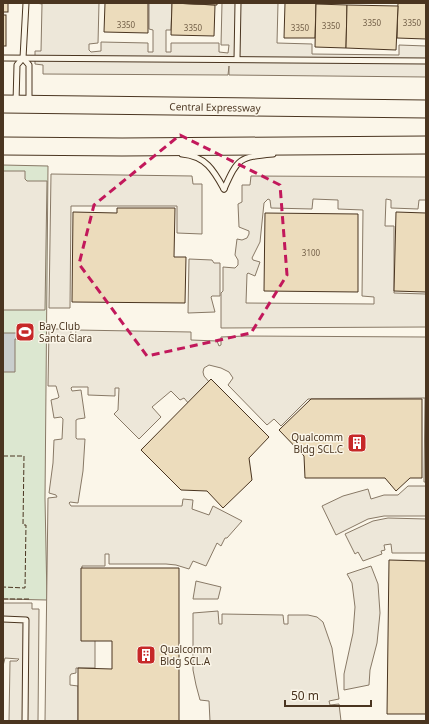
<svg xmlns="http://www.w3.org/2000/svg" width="429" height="724" viewBox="0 0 429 724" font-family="'Noto Sans',sans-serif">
  <rect width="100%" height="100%" fill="#fbf6e9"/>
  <polygon fill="#dce7d0" stroke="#887966" points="3,165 48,166 45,498 47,600 3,599"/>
  <g fill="#ede7d9" stroke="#887966" fill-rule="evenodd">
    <polygon points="36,3 99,3 98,43 89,44 89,50 91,52 101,51 101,42 148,43 148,52 153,52 153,30 149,29 149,3 172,3 171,30 166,30 166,52 171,52 171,43 219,43 219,52 228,53 229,45 221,45 222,3 278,3 277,43 312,44 312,54 399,55 399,45 426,46 426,77 229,75 229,66 228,75 43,74 43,65 35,64 35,51 41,51 42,4"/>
    <polygon points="3,171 25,171 25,179 27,181 47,181 45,310 3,310"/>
    <polygon points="51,174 192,176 193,184 202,184 202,234 177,233 177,206 71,206 70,308 49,308"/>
    <path d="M251,176L426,177V200H419L418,209L391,208V200L386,199L385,226H394V293L426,294V327L221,328V293L223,291V267L235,268L238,265V260L235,255L237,239L242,240L247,238L249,234V231L239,227L238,204L242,202V185H250ZM268,199L270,200L271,208L312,209L313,199L338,200V209L363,210L362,296L374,297V304L246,303L247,274L248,273L255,276L260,262L253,260L252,258L260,242L264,203Z"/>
    <polygon points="189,259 212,260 214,263 220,263 220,296 212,296 211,297 215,312 188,313"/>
    <polygon points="49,329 71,329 71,336 73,339 75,338 76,330 191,332 191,340 217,341 219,346 221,345 221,337 245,336 426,337 426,482 424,482 425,398 308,399 281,426 274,419 267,425 228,385 233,378 229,372 221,368 209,365 204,368 203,372 204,376 210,383 189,404 184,398 180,400 171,391 152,407 161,417 139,439 114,414 118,410 119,388 115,388 115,396 88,395 88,387 72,387 71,388 72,391 81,390 85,418 78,419 76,420 76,438 77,439 85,439 83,471 78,503 70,502 69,503 71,506 182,506 183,499 193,500 192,509 209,515 213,506 242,521 227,538 225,538 221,546 217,543 206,566 193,561 189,569 176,565 166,564 109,564 109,554 105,554 105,566 82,566 82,638 95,639 95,668 76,668 76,673 71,674 70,676 70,685 78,686 78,721 45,721 48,498 57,497 56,495 49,493 53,463 54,440 62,439 63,419 61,417 54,418 51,400 58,398 59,397 56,386 48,386"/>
    <polygon points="408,486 426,486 426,516 384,516 368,519 336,535 322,506 343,496 368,489 371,499 384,495 398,495"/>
    <polygon points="388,518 426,519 426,553 392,553 391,544 384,545 385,550 381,551 382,554 363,561 358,552 355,554 345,534 373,521"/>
    <polygon points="371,566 378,584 380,613 377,643 370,670 369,685 344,690 344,674 353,633 355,607 352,583 347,574"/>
    <polygon points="196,581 221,587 218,599 193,599"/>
    <polygon points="3,603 32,603 32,609 39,609 38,721 9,721 10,661 17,661 19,659 5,658 3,666"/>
    <polygon points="218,611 219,624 222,624 222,614 283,615 284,624 288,624 288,615 308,615 317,617 323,622 332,648 339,699 329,701 330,705 339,704 341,721 210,721 209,701 200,700 196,685 193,670 193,613"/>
  </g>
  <polygon fill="#c9cecd" stroke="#887966" points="3,333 22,333 22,339 15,339 15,372 3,372"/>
  <g fill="#ecdcbc" stroke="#4a3520">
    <rect x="3" y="3" width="5" height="9"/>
    <polygon points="105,3 148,3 148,33 104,32"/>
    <polygon points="172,3 215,5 214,36 171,35"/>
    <polygon points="172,3 217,3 217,5"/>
    <polygon points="285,3 316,3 315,38 284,38"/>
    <polygon points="398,3 426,3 426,39 397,38"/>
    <polygon points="316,4 347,5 346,48 315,47"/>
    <polygon points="347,5 398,6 396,50 346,48"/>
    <rect x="3" y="15" width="3" height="31"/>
    <polygon points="117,208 175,208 174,257 186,257 185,303 72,302 73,212 117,213"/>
    <polygon points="396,212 426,213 426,292 394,291"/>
    <polygon points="265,213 358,214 358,292 264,291"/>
    <polygon points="211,379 269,437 249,458 252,480 223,508 207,491 181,490 141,450"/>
    <polygon points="311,399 422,399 422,478 410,478 396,491 385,478 305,478 304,456 279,430"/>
    <polygon points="389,560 426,561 426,714 387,714"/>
    <polygon points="81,568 179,568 179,721 78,721 78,668 112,669 112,641 81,641"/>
  </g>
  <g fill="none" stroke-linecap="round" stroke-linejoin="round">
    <defs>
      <g id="service">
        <polyline points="3,58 426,61"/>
        <polyline points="23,58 29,65 29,103"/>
        <polyline points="237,59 238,3"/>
        <polyline points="16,102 17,65 23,58 26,3"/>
        <path d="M182,154C206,156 214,171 224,189"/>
        <path d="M224,189C238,158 239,157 273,154"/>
        <polyline points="3,619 26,620 25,721"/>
      </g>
      <g id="trunk">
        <polyline points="3,104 426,109"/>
        <polyline points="3,146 122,147 426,145"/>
      </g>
    </defs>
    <use href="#service" stroke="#4a3520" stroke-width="7"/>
    <use href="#trunk" stroke="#4a3520" stroke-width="19"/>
    <use href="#service" stroke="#fbf6e9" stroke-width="5"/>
    <use href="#trunk" stroke="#fbf6e9" stroke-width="17"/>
    <g stroke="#4a3520" stroke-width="1" stroke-dasharray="5 2" stroke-linecap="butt">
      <polyline points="3,456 24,456 23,525 26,525 25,588 3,587"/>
      <polyline points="3,599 30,599"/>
    </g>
  </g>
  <path fill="none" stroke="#c2185b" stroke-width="3" stroke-dasharray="8 5" stroke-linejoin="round" d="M180,135L280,185L287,275L251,333L147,356L79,264L94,205Z"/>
  <defs>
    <symbol id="stadium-square" viewBox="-11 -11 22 22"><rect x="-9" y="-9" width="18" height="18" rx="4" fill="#c62828" stroke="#fbf6e9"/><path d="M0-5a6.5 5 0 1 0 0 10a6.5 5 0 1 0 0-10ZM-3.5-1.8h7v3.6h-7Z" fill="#fff"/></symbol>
    <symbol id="building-square" viewBox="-11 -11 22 22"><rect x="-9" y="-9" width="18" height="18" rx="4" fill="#c62828" stroke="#fbf6e9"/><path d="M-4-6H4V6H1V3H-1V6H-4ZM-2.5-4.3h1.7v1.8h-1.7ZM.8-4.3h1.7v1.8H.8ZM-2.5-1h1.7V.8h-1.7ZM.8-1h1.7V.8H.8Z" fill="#fff"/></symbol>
  </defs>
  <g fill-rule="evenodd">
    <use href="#stadium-square" x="14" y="321" width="22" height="22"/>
    <use href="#building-square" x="346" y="432" width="22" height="22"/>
    <use href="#building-square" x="135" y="644" width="22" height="22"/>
  </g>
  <g text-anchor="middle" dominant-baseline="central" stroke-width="3" stroke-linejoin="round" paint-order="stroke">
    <g font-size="8" fill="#725f47">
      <text x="372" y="22">3350</text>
      <text x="412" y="22">3350</text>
      <text x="126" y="24">3350</text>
      <text x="331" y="25">3350</text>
      <text x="193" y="27">3350</text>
      <text x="300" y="27">3350</text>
      <text x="311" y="252">3100</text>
    </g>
    <g font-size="10" fill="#4a3520" stroke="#fbf6e9">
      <text transform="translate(215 107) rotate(1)">Central Expressway</text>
    </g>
    <g font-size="10" fill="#4a3520" stroke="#fbf6e9" text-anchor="start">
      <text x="39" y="326">Bay Club<tspan x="39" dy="12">Santa Clara</tspan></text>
      <text x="343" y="437" text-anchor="end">Qualcomm<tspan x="343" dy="12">Bldg SCL.C</tspan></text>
      <text x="160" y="649">Qualcomm<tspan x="160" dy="12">Bldg SCL.A</tspan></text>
    </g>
  </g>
  <rect width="429" height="724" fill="none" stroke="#4a3520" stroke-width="8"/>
  <path d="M285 700v6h86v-6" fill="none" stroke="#4a3520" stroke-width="2"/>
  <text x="291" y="700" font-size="12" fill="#4a3520" stroke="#fbf6e9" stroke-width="3" paint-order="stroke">50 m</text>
</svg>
